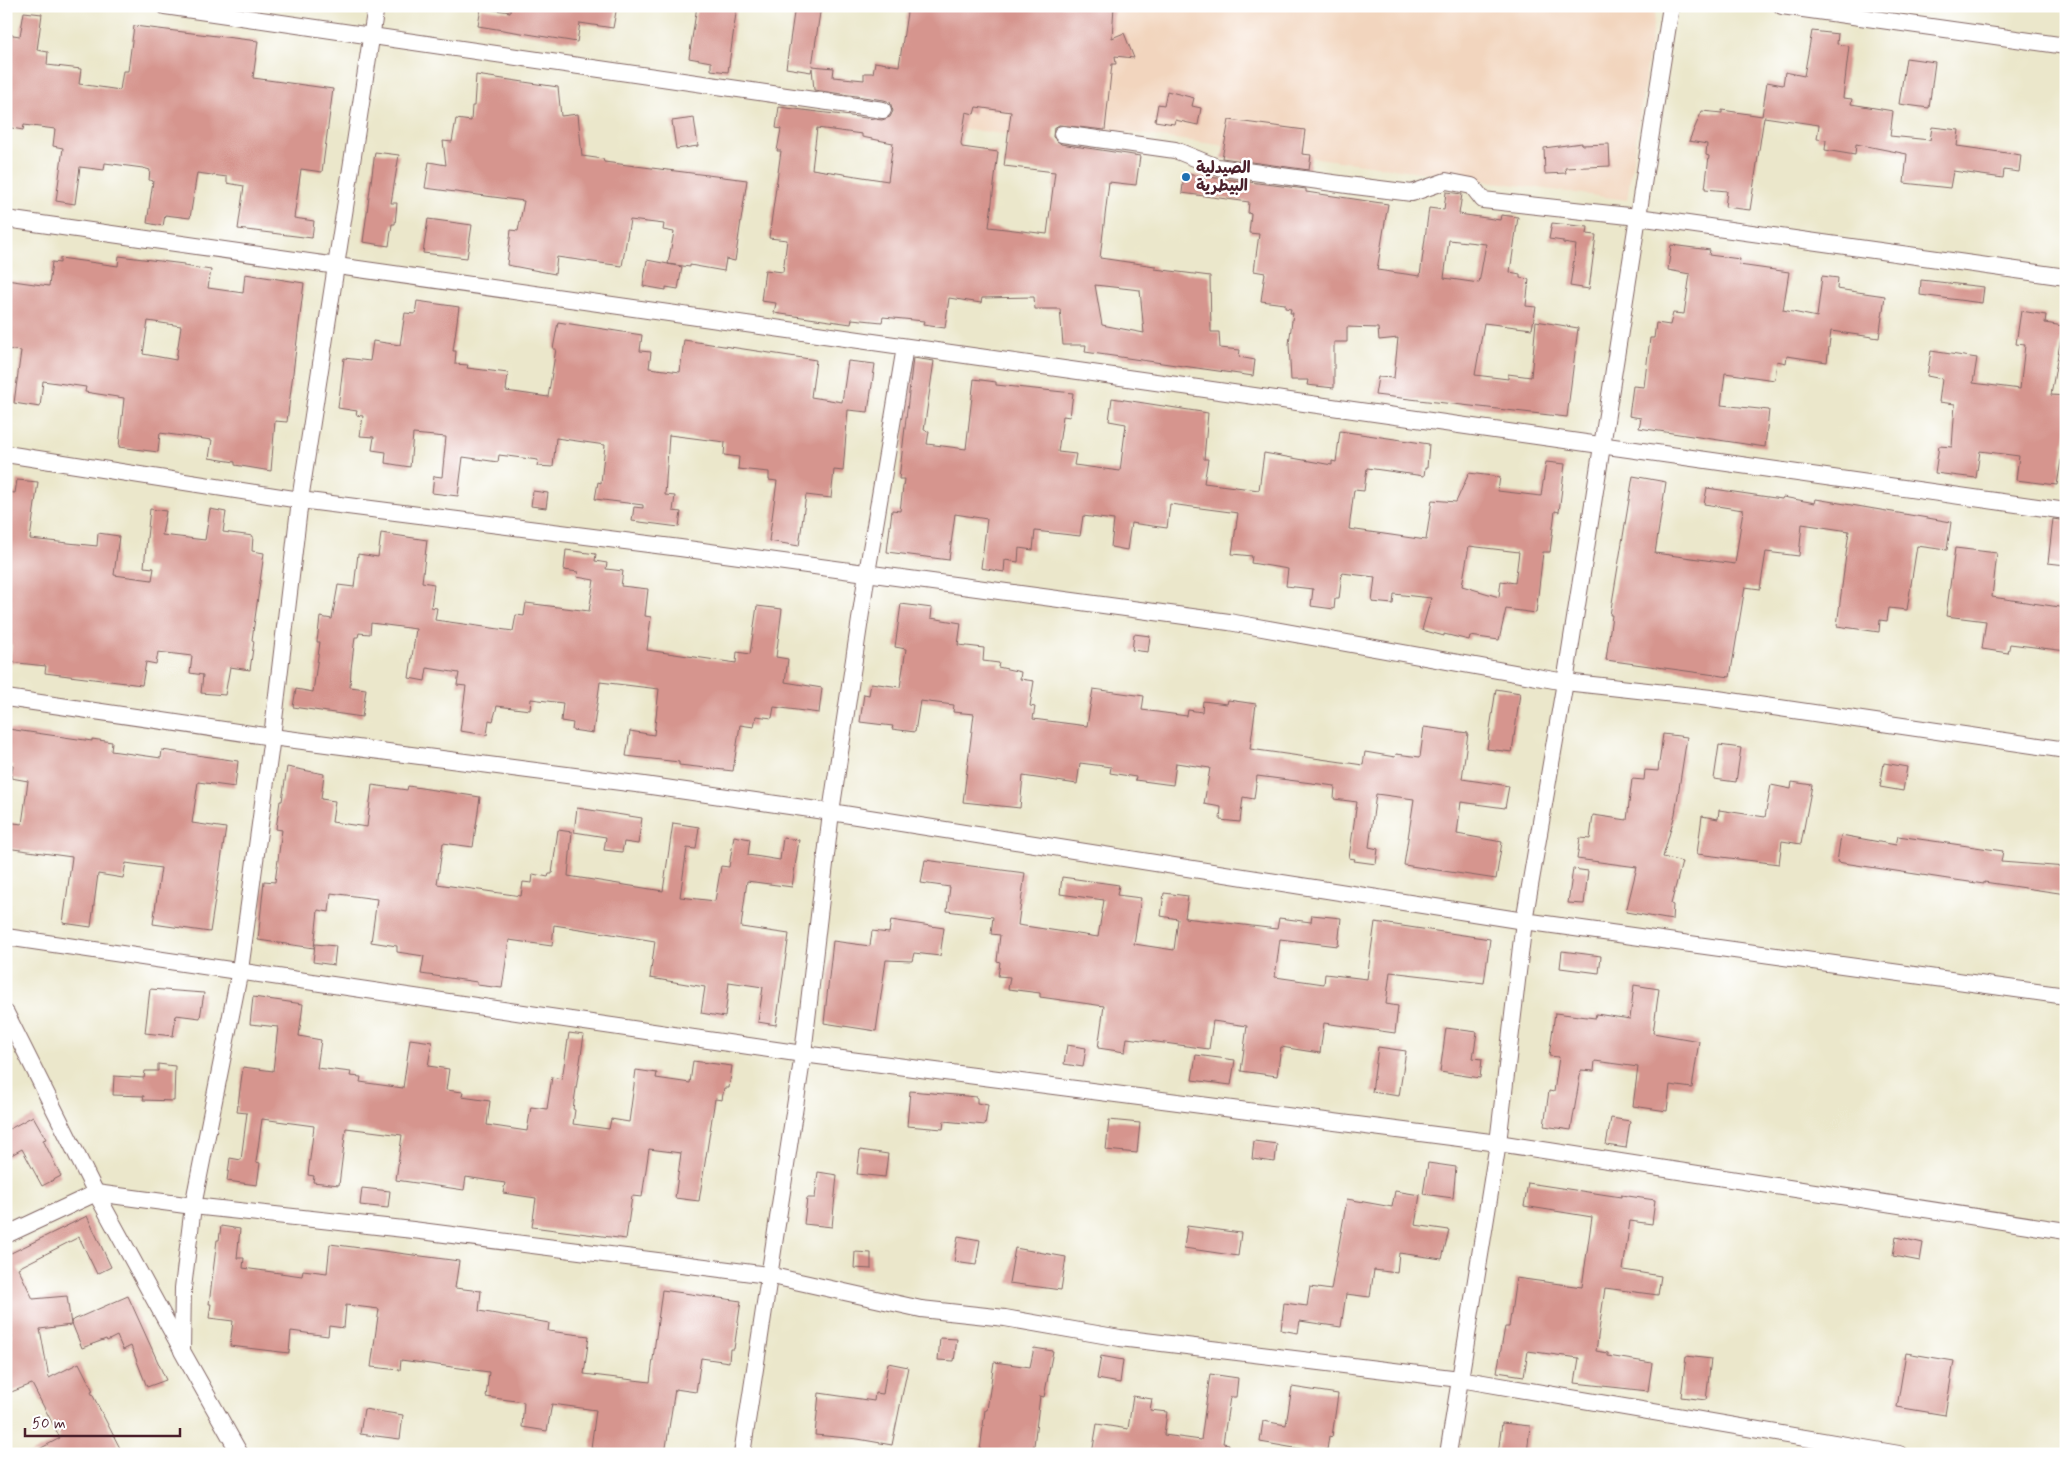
<svg xmlns="http://www.w3.org/2000/svg" width="2072" height="1460" viewBox="0 0 2072 1460" font-family="Mynerve,'Playpen Sans Arabic',sans-serif">
  <rect width="100%" height="100%" fill="#fff"/>
  <filter id="ink" filterUnits="userSpaceOnUse"><feTurbulence type="fractalNoise" baseFrequency=".02" numOctaves="2"/><feDisplacementMap in="SourceGraphic" scale="10" xChannelSelector="R" yChannelSelector="G"/><feConvolveMatrix kernelMatrix="1 2 1 2 8 2 1 2 1" color-interpolation-filters="sRGB"/></filter>
  <filter id="wash" filterUnits="userSpaceOnUse"><feTurbulence type="fractalNoise" baseFrequency=".0096" numOctaves="4" result="noise"/><feDisplacementMap in="SourceGraphic" scale="20" xChannelSelector="R" yChannelSelector="G"/><feGaussianBlur stdDeviation="1.12" result="paint"/><feColorMatrix in="noise" values="0 0 0 0 0 0 0 0 0 0 0 0 0 0 0 0 0 1.4 0 .05"/><feComposite in="paint" operator="in"/></filter>
  <g filter="url(#wash)">
    <rect width="100%" height="100%" fill="#ebe7cb"/>
    <polygon fill="#f2d5be" points="927,6 1656,6 1627,200 1050,122 1047,140 907,121"/>
    <g id="blocks">
      <g fill="#d6958e" fill-rule="evenodd">
        <polygon points="511,6 617,6 613,28 580,23 577,42 478,26 481,8 510,12"/>
        <polygon points="697,6 737,6 728,72 711,70 711,62 689,58"/>
        <path d="M795,6H821L812,66L834,68L833,77L864,80V73H873L875,62L899,66L908,6H1114L1112,38L1124,33L1134,58L1115,56L1116,64H1112L1105,130L1059,125L1054,128L1053,137L1061,144L1140,156L1136,185L1109,182L1100,258L1155,266V269L1210,276L1211,332H1219L1220,348L1240,350L1239,357L1255,360L1253,376L1085,352L1086,345H1063L1060,309H1035L1034,297L982,298L981,303L949,298L945,328L923,325L924,321L883,317L882,322L852,319L851,324L774,313L776,303L761,301L765,270L783,272L787,240L769,238L781,151H777L781,129L776,128L779,107L882,120L890,117L893,111L890,102L884,100L814,90L812,68L811,72L786,68ZM976,107L1011,112L1004,166L1055,172L1047,234L989,227L998,152L962,147L961,143L966,112L974,114ZM817,128L862,134V137L893,143L888,181L812,169ZM1095,285L1140,290L1144,333L1102,325Z"/>
        <polygon points="24,12 42,14 37,50 48,52 47,65 81,69 79,84 120,90 123,71 128,71 134,26 258,41 253,78 333,89 322,172 301,169 294,218 314,221 312,238 238,229 244,186 227,183 227,177 197,173 190,218 165,215 163,226 147,223 153,181 149,180 150,170 143,168 105,163 104,170 80,167 75,204 56,201 63,148 53,146 55,129 24,125 23,130 6,127 6,34 20,36"/>
        <polygon points="1812,31 1838,34 1837,44 1849,46 1843,98 1852,99 1851,104 1893,111 1890,136 1930,140 1932,127 1959,130 1957,146 2021,155 2019,172 2004,170 2003,178 1953,171 1950,188 1904,183 1907,154 1856,144 1855,155 1825,150 1826,140 1817,139 1819,125 1764,117 1750,210 1725,207 1727,191 1705,189 1709,156 1706,155 1707,144 1689,141 1702,111 1722,113 1722,110 1762,116 1767,82 1783,85 1785,72 1804,76"/>
        <polygon points="1906,58 1935,62 1929,108 1899,104"/>
        <polygon points="476,75 558,87 561,116 578,114 582,156 603,159 604,162 747,180 735,261 726,259 724,271 690,265 690,267 668,264 682,267 678,289 666,287 666,290 643,286 647,260 668,264 674,232 663,230 664,224 630,220 622,266 557,257 555,274 507,265 511,230 518,231 524,201 425,188 429,162 446,165 443,141 452,142 456,119 471,121 472,106 474,106"/>
        <polygon points="1167,91 1194,98 1192,106 1201,108 1198,125 1175,120 1174,124 1155,121 1158,104 1164,105"/>
        <polygon points="694,118 698,146 676,149 672,121"/>
        <polygon points="1229,120 1305,130 1302,154 1311,155 1309,170 1222,158"/>
        <polygon points="1582,143 1582,145 1609,144 1610,166 1565,168 1566,173 1545,174 1544,148"/>
        <polygon points="375,152 399,155 391,203 397,203 395,224 392,224 389,246 363,242"/>
        <path d="M1184,174L1306,189V192L1388,204L1377,270L1420,276L1429,208L1444,210L1446,192L1462,194L1459,214L1500,220L1501,215L1518,217L1510,272L1520,274V278L1529,279L1526,306L1536,307L1532,329L1484,323L1475,375L1508,379V374L1531,377L1536,321L1578,328L1567,417L1375,395L1378,377L1394,378L1398,338L1379,340L1378,328L1347,327V342H1334V388L1307,385L1308,380H1291L1289,344L1293,313H1290L1291,309L1285,308V304L1261,301L1265,273L1254,271L1259,234L1249,233L1251,214L1248,213L1249,202L1182,193ZM1449,240L1486,244L1479,283L1444,278Z"/>
        <polygon points="428,219 472,225 467,258 423,253"/>
        <polygon points="1552,223 1588,227 1587,234 1596,235 1589,289 1570,286 1576,245 1563,243 1563,241 1549,239"/>
        <polygon points="1671,245 1710,250 1709,255 1740,259 1739,265 1789,272 1783,310 1817,317 1822,276 1838,278 1837,289 1885,296 1879,338 1831,331 1827,362 1787,356 1786,363 1777,361 1775,380 1725,373 1721,405 1769,410 1765,447 1639,428 1641,418 1629,416 1633,386 1644,387 1650,338 1654,338 1656,323 1670,325 1673,313 1684,314 1690,274 1668,270"/>
        <path d="M119,256L184,264V266L211,270L208,288L243,293L245,274L304,283L287,422L275,421L271,471L235,465V462L209,458L212,440L160,433L158,452L119,447L124,398L85,392L86,387L43,381L40,407L14,403L21,351L6,349V280L49,286L52,262L60,263V258L118,266ZM148,321L181,326L176,360L143,354Z"/>
        <polygon points="1921,280 1984,287 1982,303 1920,295"/>
        <polygon points="417,301 459,307 453,351 456,351 455,364 468,365 467,368 508,373 506,391 548,397 556,349 553,349 558,322 642,335 640,351 651,352 649,368 680,372 684,340 816,360 811,397 842,402 848,361 875,364 868,412 848,410 843,471 834,470 831,498 806,495 799,546 769,541 777,481 769,480 769,472 738,469 739,457 724,455 725,442 669,435 665,495 675,496 673,511 681,512 679,527 632,521 634,507 643,508 643,505 595,499 598,482 601,483 605,445 556,438 553,467 537,466 538,460 499,455 498,462 463,457 458,496 432,493 434,476 442,477 446,437 413,434 410,467 385,463 386,452 372,450 374,437 360,436 363,416 356,415 357,411 338,408 344,358 370,361 373,341 400,345 405,313 415,314"/>
        <polygon points="2021,311 2046,315 2045,323 2063,326 2051,395 2066,396 2066,430 2057,485 2016,480 2019,456 1980,451 1976,478 1935,473 1939,446 1952,447 1955,404 1939,402 1942,379 1927,376 1931,351 1977,358 1973,383 2020,389 2025,345 2016,344"/>
        <path d="M913,358L934,361L924,430L929,431L927,444L966,449L974,379L996,382V385L1073,393L1070,417L1063,416L1058,452L1076,454L1074,465L1120,471L1126,424L1109,421L1112,398L1208,413L1204,459H1208L1204,483L1259,490L1264,453L1332,465V461L1336,462L1340,431L1429,444L1427,468H1425L1424,476L1367,468L1364,491L1354,490L1349,529L1426,540L1432,500L1456,502L1469,473L1500,477L1498,491L1541,496L1546,462L1565,464L1559,512L1555,511L1550,552H1543L1536,613L1506,609L1499,640L1470,636L1469,640L1444,634V636L1422,630L1431,598L1394,594L1393,604L1372,602L1375,577L1342,573L1339,599H1335L1334,609L1311,606L1313,589L1286,586L1288,569L1251,563L1252,556L1232,554L1238,513L1170,504L1167,528L1131,523L1127,550L1111,547L1114,520L1083,516L1080,536L1035,531L1033,550L1019,548L1018,562L1005,560L1004,572L981,568L987,519L955,514L949,560L887,552L892,510L900,511L904,479H899ZM1469,546L1519,552L1515,583L1501,581L1499,597L1462,586Z"/>
        <polygon points="1633,476 1666,482 1655,553 1735,564 1743,510 1704,504 1707,488 1782,499 1783,497 1815,503 1816,499 1951,522 1947,550 1917,546 1907,610 1889,608 1887,621 1880,620 1879,632 1837,626 1849,531 1802,524 1799,556 1766,552 1760,589 1745,587 1730,677 1606,660 1612,615 1610,615"/>
        <polygon points="17,480 38,482 30,539 97,546 98,533 119,536 114,575 152,580 154,568 144,567 150,509 166,511 162,535 205,540 210,509 226,512 223,532 253,536 252,551 264,553 252,640 254,641 250,670 230,667 225,695 201,693 203,675 190,673 192,656 158,652 156,664 146,662 142,685 45,673 46,666 9,662 12,645 6,644 6,492 15,493"/>
        <polygon points="533,491 548,493 546,508 531,506"/>
        <polygon points="2053,519 2066,521 2066,565 2048,563"/>
        <polygon points="381,533 427,540 422,582 434,584 431,607 437,608 435,620 513,631 516,615 524,616 526,603 589,611 594,580 577,577 578,572 564,570 566,550 596,554 595,561 607,563 606,569 623,571 621,586 648,589 645,616 651,617 647,650 736,663 737,652 750,654 757,606 782,609 776,657 788,659 785,682 822,688 819,713 774,707 772,718 756,716 754,727 740,725 733,771 679,765 679,762 626,756 630,731 654,735 659,689 600,682 593,733 572,730 573,723 561,721 563,703 531,699 530,710 497,706 493,721 489,720 487,735 460,731 466,686 457,685 459,673 427,668 425,681 409,678 416,629 371,623 370,634 359,633 358,637 355,637 351,669 350,687 366,689 362,717 293,707 296,689 313,692 320,642 317,642 320,617 332,619 338,585 354,587 358,554 378,557"/>
        <polygon points="1955,548 1997,553 1992,597 2066,608 2066,651 2010,644 2008,653 1982,649 1986,621 1946,616"/>
        <polygon points="901,604 932,608 931,618 961,623 958,645 984,648 983,661 999,663 998,667 1021,672 1020,679 1034,681 1030,706 1035,707 1033,719 1087,726 1093,689 1144,696 1142,710 1187,716 1188,710 1202,712 1203,701 1227,704 1228,700 1256,704 1250,749 1363,765 1365,752 1395,757 1396,754 1420,757 1424,727 1468,733 1462,779 1509,786 1505,808 1461,802 1457,834 1502,842 1496,879 1404,865 1414,799 1376,794 1369,847 1378,849 1376,864 1354,861 1355,859 1349,858 1357,802 1334,799 1335,786 1257,776 1254,799 1243,797 1240,822 1220,820 1221,807 1204,804 1210,768 1176,763 1173,785 1135,780 1136,777 1110,773 1111,767 1080,763 1077,784 1023,776 1020,808 963,802 974,714 953,712 954,705 920,701 915,732 892,729 893,726 860,722 864,694 869,695 871,683 900,687 906,649 895,647"/>
        <polygon points="1134,634 1150,636 1148,652 1132,650"/>
        <polygon points="1496,689 1520,693 1512,752 1487,749"/>
        <polygon points="8,729 92,741 92,739 112,742 111,751 161,758 162,750 238,761 235,787 198,782 192,823 226,828 210,932 153,924 161,868 126,863 123,878 98,874 91,927 63,923 72,857 6,848 6,822 22,824 28,781 11,778 13,765 6,764"/>
        <polygon points="1663,734 1687,737 1675,814 1663,857 1682,862 1671,904 1673,905 1672,920 1626,912 1637,867 1577,859 1580,838 1590,839 1593,815 1627,820 1632,779 1644,780 1645,770 1658,771"/>
        <polygon points="1719,745 1741,748 1736,782 1714,779"/>
        <polygon points="1884,763 1907,767 1903,791 1880,787"/>
        <polygon points="287,767 324,774 321,799 335,801 332,822 367,827 372,785 407,790 408,786 480,797 473,847 443,843 437,884 521,896 523,882 532,883 533,874 548,877 549,874 552,874 558,830 572,832 568,876 663,891 673,823 699,827 696,849 687,848 680,897 715,901 721,866 729,867 734,836 750,839 748,855 780,860 783,838 799,840 792,887 747,881 741,927 789,934 776,1025 758,1022 763,987 729,982 725,1017 701,1013 705,987 650,978 655,941 599,932 554,925 552,946 509,940 502,988 477,985 477,982 421,974 424,956 397,952 397,946 371,942 377,899 331,893 329,912 318,910 314,948 258,940 264,881 275,882 282,830 276,829 280,801 282,801"/>
        <polygon points="1792,782 1812,785 1801,844 1782,841 1779,864 1697,854 1702,816 1718,819 1719,810 1765,817 1771,785 1791,789"/>
        <polygon points="577,808 642,818 638,844 624,842 622,852 604,850 606,837 574,832"/>
        <polygon points="1841,835 1896,845 1898,836 2003,851 2001,862 2066,867 2066,894 1984,882 1984,884 1948,879 1837,862"/>
        <polygon points="925,860 1025,873 1018,925 1098,937 1104,900 1060,894 1062,877 1119,885 1117,895 1141,898 1134,944 1174,950 1178,919 1161,916 1164,893 1188,896 1185,918 1277,929 1279,918 1311,922 1312,915 1341,918 1338,946 1280,939 1275,977 1324,984 1325,974 1367,979 1375,922 1490,939 1484,983 1390,972 1386,1004 1398,1006 1395,1033 1324,1023 1320,1053 1281,1047 1277,1076 1241,1071 1247,1026 1213,1021 1209,1049 1127,1038 1125,1052 1098,1048 1104,1006 1040,997 1040,993 1008,989 1010,977 998,976 1000,962 997,961 1000,935 991,934 993,917 947,911 950,887 921,883"/>
        <polygon points="1573,869 1588,871 1584,904 1568,903"/>
        <polygon points="891,920 944,928 940,956 914,953 912,961 886,960 876,1031 824,1023 833,941 870,946 872,931 889,933"/>
        <polygon points="315,944 336,946 334,965 313,962"/>
        <polygon points="1562,951 1601,956 1599,973 1560,968"/>
        <polygon points="1634,985 1659,989 1653,1033 1699,1041 1692,1088 1670,1085 1667,1111 1633,1106 1638,1067 1595,1061 1594,1071 1581,1070 1571,1130 1544,1126 1549,1091 1554,1092 1559,1057 1549,1056 1555,1013 1595,1018 1596,1014 1630,1019"/>
        <polygon points="150,989 204,993 200,1018 176,1015 173,1036 145,1033"/>
        <polygon points="253,997 303,1004 299,1036 321,1040 317,1068 351,1072 350,1076 361,1077 360,1082 403,1088 410,1039 432,1042 428,1066 449,1069 446,1090 463,1092 462,1097 490,1101 487,1125 527,1131 531,1107 547,1109 552,1077 562,1079 569,1033 584,1035 573,1109 575,1110 573,1124 609,1129 611,1119 629,1122 636,1070 657,1073 656,1078 690,1083 693,1061 732,1066 729,1088 724,1088 722,1100 715,1099 699,1201 675,1198 681,1153 649,1149 642,1197 632,1196 626,1239 532,1227 536,1198 503,1193 505,1183 466,1177 464,1190 396,1180 402,1135 346,1128 339,1185 313,1182 314,1176 308,1175 314,1126 262,1119 256,1162 260,1163 257,1185 227,1181 230,1158 241,1160 247,1113 237,1112 243,1067 273,1071 278,1027 250,1024"/>
        <polygon points="1446,1028 1477,1032 1473,1058 1482,1059 1480,1078 1440,1072"/>
        <polygon points="1067,1045 1086,1048 1083,1067 1064,1064"/>
        <polygon points="1378,1047 1406,1051 1399,1096 1372,1092"/>
        <polygon points="1196,1055 1235,1060 1231,1085 1192,1080"/>
        <polygon points="158,1064 175,1066 174,1101 143,1100 144,1096 113,1095 114,1076 144,1078 145,1071 158,1071"/>
        <polygon points="910,1091 977,1097 977,1103 988,1105 985,1125 944,1121 943,1129 907,1126"/>
        <polygon points="33,1116 46,1139 43,1140 61,1176 42,1186 22,1149 6,1158 6,1131"/>
        <polygon points="1611,1118 1630,1121 1626,1148 1606,1145"/>
        <polygon points="1109,1120 1140,1123 1137,1153 1106,1150"/>
        <polygon points="1254,1141 1277,1144 1275,1162 1252,1159"/>
        <polygon points="860,1150 888,1154 885,1177 857,1174"/>
        <polygon points="1428,1163 1456,1167 1453,1198 1423,1194"/>
        <polygon points="818,1172 837,1175 832,1227 804,1224 807,1198 815,1198"/>
        <polygon points="1528,1183 1621,1197 1621,1195 1655,1200 1652,1224 1630,1221 1623,1270 1661,1276 1658,1295 1605,1288 1596,1351 1608,1353 1608,1356 1652,1363 1648,1391 1575,1383 1579,1358 1528,1351 1524,1376 1497,1372 1505,1327 1509,1327 1516,1278 1582,1287 1592,1217 1524,1206"/>
        <polygon points="362,1188 390,1191 388,1208 360,1205"/>
        <polygon points="1395,1191 1420,1195 1415,1225 1449,1230 1442,1259 1399,1253 1397,1273 1374,1270 1370,1297 1346,1294 1341,1327 1300,1321 1298,1333 1281,1330 1284,1303 1307,1306 1310,1287 1331,1290 1347,1199 1392,1207"/>
        <polygon points="87,1216 111,1267 97,1274 79,1237 18,1268 33,1299 67,1296 71,1325 40,1329 49,1378 79,1363 93,1391 91,1392 123,1454 30,1454 60,1438 32,1384 6,1394 6,1339 12,1338 6,1313 6,1245 11,1253"/>
        <polygon points="221,1226 240,1229 237,1258 244,1258 243,1268 302,1276 303,1270 327,1273 330,1244 459,1261 455,1288 481,1291 479,1311 549,1323 548,1331 589,1336 584,1374 650,1382 662,1290 741,1301 734,1349 730,1349 729,1362 701,1358 696,1392 675,1389 665,1454 626,1454 591,1448 596,1410 552,1404 547,1431 522,1427 524,1402 486,1397 489,1372 401,1360 400,1370 371,1367 379,1309 346,1305 344,1328 329,1326 328,1336 291,1331 289,1353 230,1346 233,1321 209,1318 211,1304 209,1304 217,1240 219,1240"/>
        <polygon points="1187,1226 1241,1233 1238,1256 1184,1248"/>
        <polygon points="958,1236 980,1240 976,1265 954,1262"/>
        <polygon points="1896,1237 1923,1243 1920,1261 1893,1256"/>
        <polygon points="1015,1248 1066,1257 1061,1290 1009,1283"/>
        <polygon points="855,1252 871,1253 871,1269 854,1268"/>
        <polygon points="128,1296 166,1380 147,1387 131,1346 123,1350 117,1336 107,1341 106,1339 82,1348 71,1321"/>
        <polygon points="940,1338 957,1339 954,1361 938,1360"/>
        <polygon points="1034,1348 1053,1351 1044,1397 1040,1396 1033,1454 993,1454 980,1451 985,1410 987,1410 994,1362 1030,1367"/>
        <polygon points="1906,1353 1954,1361 1945,1415 1897,1407"/>
        <polygon points="1101,1356 1123,1360 1120,1383 1097,1379"/>
        <polygon points="1686,1356 1711,1359 1706,1400 1681,1397"/>
        <polygon points="888,1363 908,1367 892,1445 858,1439 815,1435 819,1393 874,1401 875,1393 883,1394"/>
        <polygon points="1210,1374 1238,1378 1236,1397 1230,1397 1223,1443 1229,1444 1228,1454 1092,1454 1097,1424 1128,1429 1133,1396 1152,1399 1150,1410 1167,1412 1164,1435 1201,1440"/>
        <polygon points="1292,1387 1338,1394 1332,1437 1329,1436 1327,1450 1312,1448 1312,1451 1260,1442 1263,1421 1286,1425"/>
        <polygon points="364,1409 403,1415 400,1439 360,1434"/>
        <polygon points="1502,1423 1530,1426 1527,1454 1498,1454"/>
      </g>
    </g>
  </g>
  <g filter="url(#ink)">
    <use href="#blocks" fill-opacity="0" stroke="#826563" stroke-width="1"/>
    <g fill="none" stroke-linecap="round" stroke-linejoin="round">
      <defs>
        <g id="minor">
          <polyline points="165,6 883,110"/>
          <polyline points="1782,6 2066,46"/>
          <polyline points="1062,134 1175,150 1217,167 1355,186 1412,193 1446,181 1472,186 1483,200 1638,217 2066,277"/>
          <polyline points="6,219 2066,511"/>
          <polyline points="6,454 300,500 680,548 1229,622 1565,682 1711,698 2066,750"/>
          <polyline points="6,698 272,737 644,785 831,812 1524,921 2066,996"/>
          <polyline points="6,937 803,1054 1498,1143 2066,1231"/>
          <polyline points="6,1013 96,1193 182,1350"/>
          <polyline points="6,1235 96,1193 193,1206 413,1230 768,1275 921,1309 1005,1318 1120,1338 1460,1379 1899,1454"/>
          <polyline points="240,1454 182,1351 183,1288 193,1206 240,970 272,737 300,500 376,6"/>
          <polyline points="742,1454 803,1054 831,812 867,573 905,347"/>
          <polyline points="1448,1454 1498,1143 1524,921 1565,682 1671,6"/>
        </g>
      </defs>
      <use href="#minor" stroke="#826563" stroke-width="18"/>
      <use href="#minor" stroke="#fff" stroke-width="16"/>
    </g>
  </g>
  <circle fill="#1f6fb2" stroke="#fff" stroke-width="2" cx="1186" cy="177" r="5"/>
  <g text-anchor="middle" dominant-baseline="central" stroke-width="5" stroke-linejoin="round" paint-order="stroke">
    <g font-size="16" font-weight="bold" fill="#4a1f2b" stroke="#fff" text-anchor="start">
      <text x="1196" y="168">الصيدلية<tspan x="1196" dy="18">البيطرية</tspan></text>
    </g>
  </g>
  <rect width="2072" height="1460" fill="none" stroke="#fff" stroke-width="25"/>
  <path d="M25 1428v8h155v-8" fill="none" stroke="#4a1f2b" stroke-width="2.5"/>
  <text x="32" y="1428" font-size="15" fill="#4a1f2b" stroke="#ffffff" stroke-width="4" paint-order="stroke">50 m</text>
</svg>
